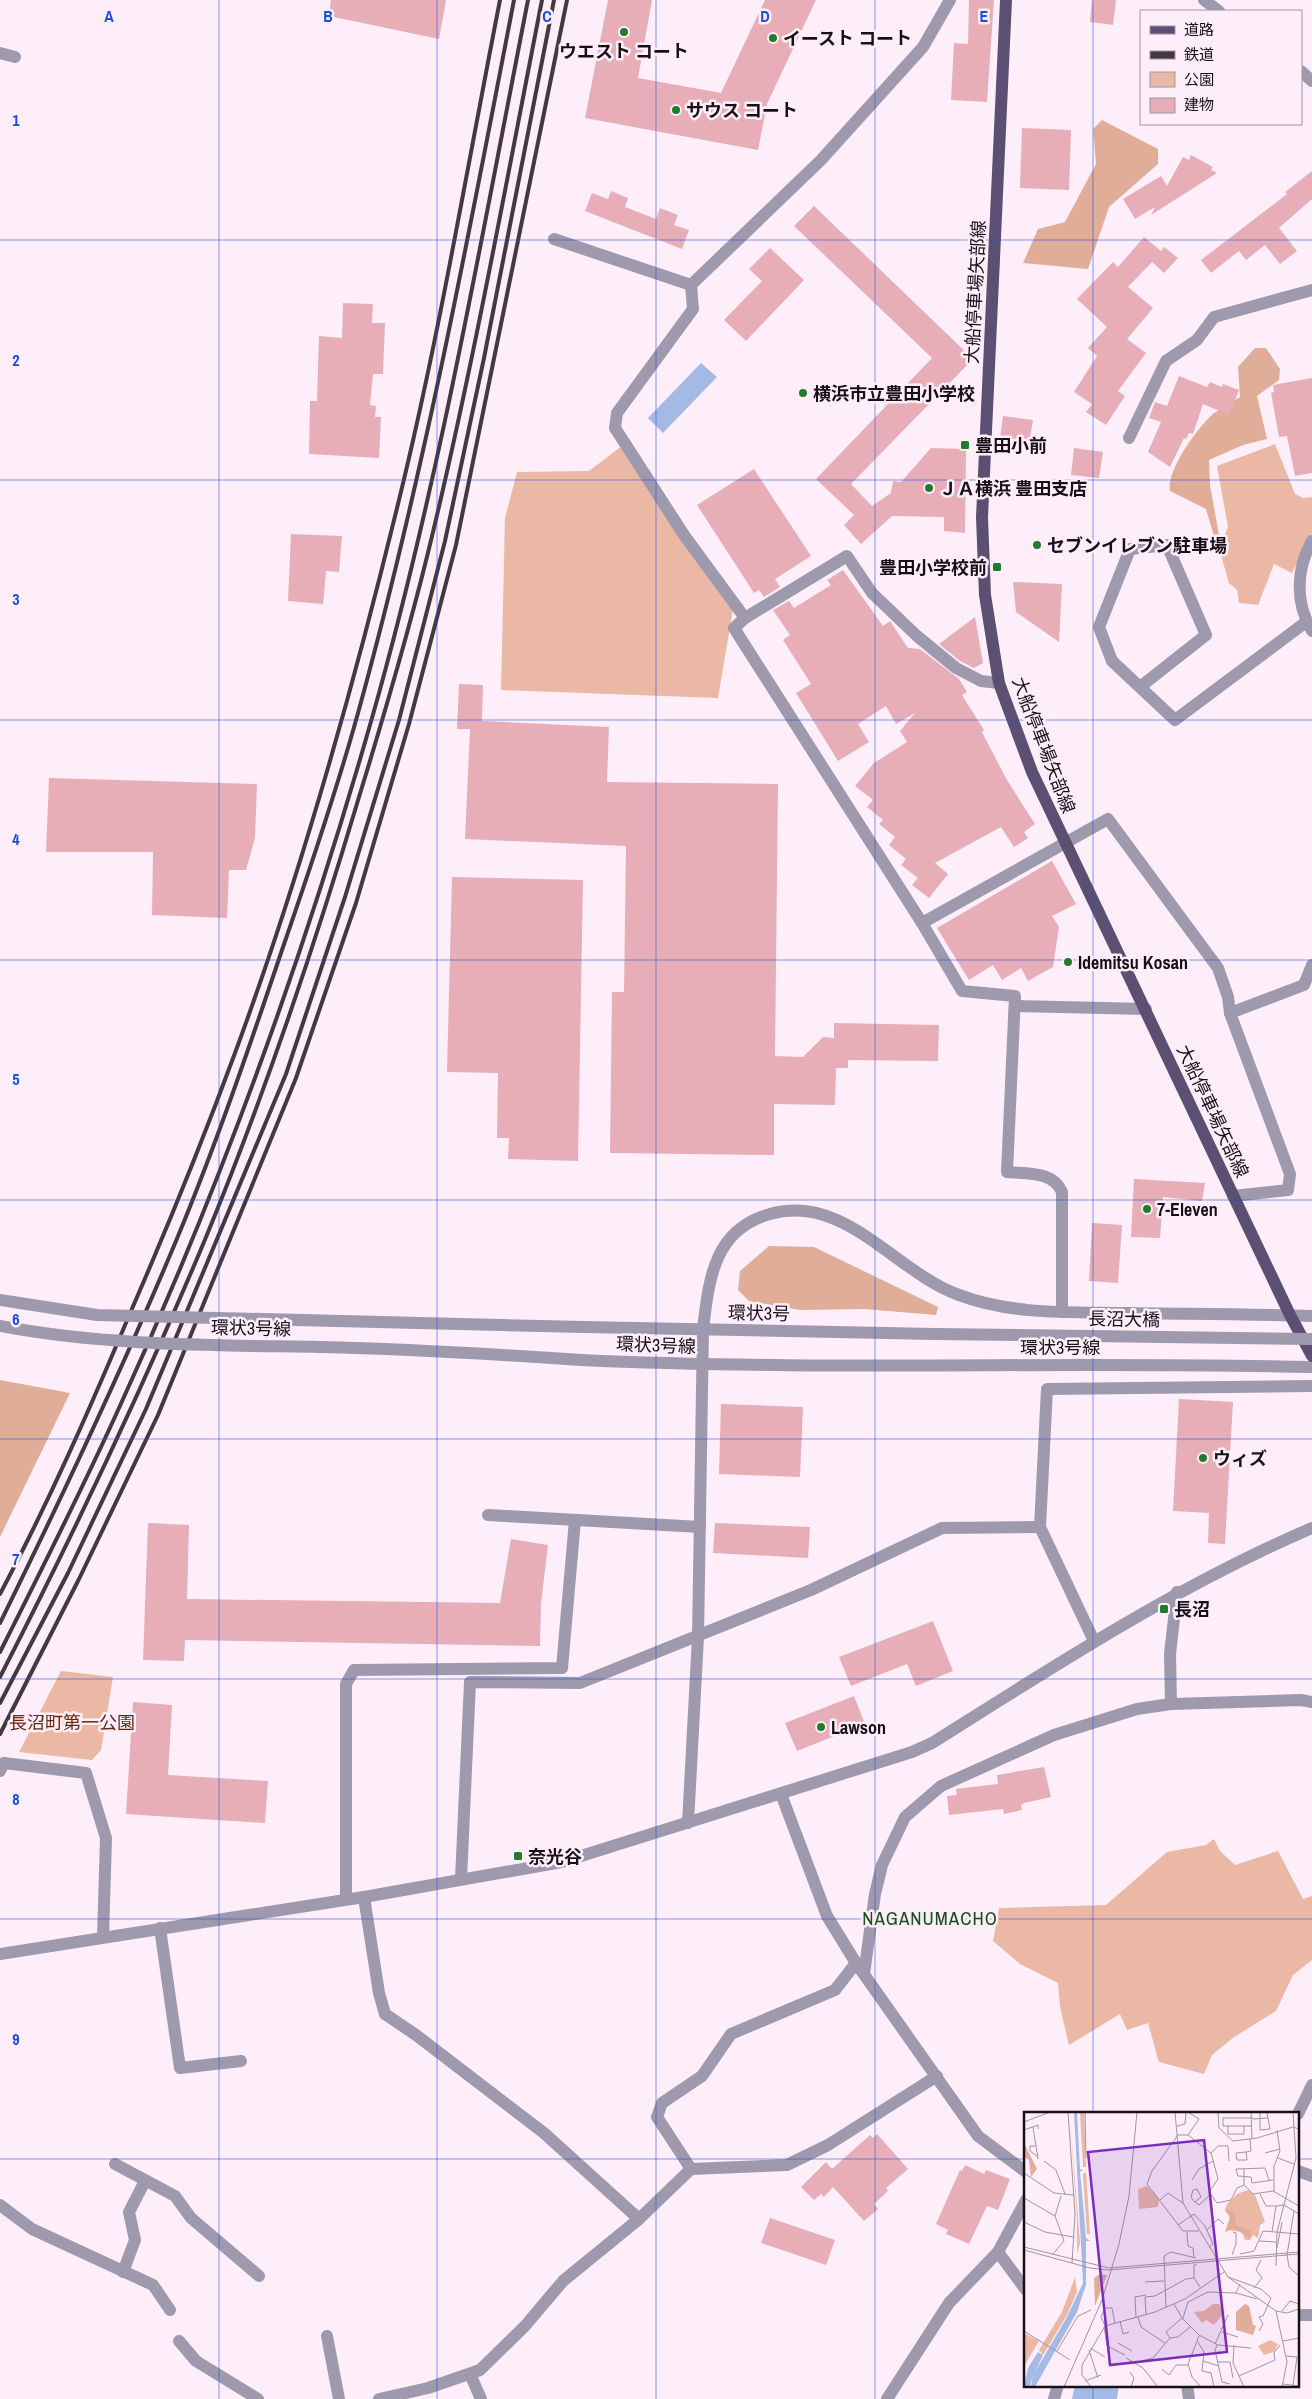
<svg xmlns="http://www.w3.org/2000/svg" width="1312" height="2399" viewBox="0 0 1312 2399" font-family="'Archivo Narrow','Noto Sans JP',sans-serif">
  <rect width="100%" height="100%" fill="#fdeef9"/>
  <g fill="#ebb8a5">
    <polygon points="1275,444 1295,494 1303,498 1312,497 1312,534 1292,573 1274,564 1258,605 1239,603 1237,590 1229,583 1219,548 1228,527 1217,466"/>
    <polygon points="622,446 733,609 718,698 501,690 505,518 517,472 589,471"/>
    <polygon points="61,1671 113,1677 101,1750 92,1760 19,1752"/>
    <polygon points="1214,1839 1220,1851 1235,1865 1278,1851 1303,1899 1312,1896 1312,1960 1293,1975 1276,2011 1234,2037 1212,2055 1204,2074 1159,2062 1148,2023 1127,2030 1120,2014 1069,2045 1060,2007 1058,1983 1020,1964 993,1941 999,1908 1106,1905 1167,1852 1206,1845"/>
  </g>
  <g fill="#e0ad99">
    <polygon points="1102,120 1158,149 1158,164 1109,207 1088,269 1023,263 1038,229 1065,222 1096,164 1093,129"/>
    <path d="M1255,348H1266L1280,369L1279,380L1257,396L1267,439L1243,445L1209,460L1210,485L1219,535L1214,536L1206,509L1170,491C1166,471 1197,428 1213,414C1221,408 1231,403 1240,397L1238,367Z"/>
    <polygon points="769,1246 814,1247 938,1307 936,1315 864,1309 800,1310 749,1301 738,1290 740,1271"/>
    <polygon points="0,1380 70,1393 0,1537"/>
  </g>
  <g fill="#a5b9e5">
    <polygon points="701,363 717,377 663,433 648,418"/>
    <polygon points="1075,2385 1119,2385 1117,2399 1072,2399"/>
  </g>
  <g fill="#e7aeb8">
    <polygon points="331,0 446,0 439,39 329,16"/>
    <polygon points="608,0 652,0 638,78 721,93 765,0 816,0 767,104 758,150 585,118"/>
    <polygon points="969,0 994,0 987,102 951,100 954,43 968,44"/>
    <polygon points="1092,0 1116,0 1113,25 1090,22"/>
    <polygon points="1022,128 1071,130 1069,190 1020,188"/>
    <polygon points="1191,155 1213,167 1211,170 1217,173 1151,215 1155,207 1135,219 1123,199 1161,176 1167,186 1183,157 1189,160"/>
    <polygon points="1312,171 1312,199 1279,228 1297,251 1280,264 1265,245 1246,260 1239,251 1211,273 1201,260 1287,194 1285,192"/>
    <polygon points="611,191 628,198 625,207 656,219 660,208 678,215 674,225 689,230 682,249 585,211 592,193 608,199"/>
    <polygon points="814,206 973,359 851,484 872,506 891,493 893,481 901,482 931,448 966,449 965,533 944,531 944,517 892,516 861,544 844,525 854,515 816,479 932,358 794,226"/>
    <polygon points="1144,237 1161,251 1164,247 1178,258 1164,273 1152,262 1128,287 1153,308 1127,339 1146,353 1118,391 1125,396 1106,425 1086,412 1092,404 1074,392 1097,356 1088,348 1107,327 1077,299 1113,262 1118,267"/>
    <polygon points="770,248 804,280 746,341 724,320 762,281 749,269"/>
    <polygon points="343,303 373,304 372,323 385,323 383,374 373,374 370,405 376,406 375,417 381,417 379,458 309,454 310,401 317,401 319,336 342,338"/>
    <polygon points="1179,376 1207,387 1210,382 1222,387 1223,384 1239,390 1229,415 1203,404 1193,434 1189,433 1186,439 1184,438 1170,467 1148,452 1161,422 1149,418 1155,402 1167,406"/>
    <polygon points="1312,378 1312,473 1295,476 1287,436 1279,437 1271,393 1274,392 1273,385"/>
    <polygon points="1003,416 1033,420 1028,450 999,446"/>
    <polygon points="1074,448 1103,452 1099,478 1071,475"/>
    <polygon points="754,469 811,556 775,579 780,587 764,597 759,590 754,593 697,505"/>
    <polygon points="291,534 342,536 339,572 326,571 323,604 288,601"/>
    <polygon points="843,570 883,626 890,621 908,648 920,649 959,679 967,692 962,695 984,730 982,732 1007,780 1035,824 1024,832 1028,838 1014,847 1001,827 935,863 948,874 929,898 912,885 918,878 901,865 906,859 889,845 895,837 879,824 883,820 867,807 873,800 855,786 874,763 907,742 900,731 915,713 896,724 886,706 858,724 869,742 838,761 796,693 811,684 783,640 790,635 773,610 789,601 794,608 831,585 827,580"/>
    <polygon points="1013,582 1062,584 1059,642 1016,612"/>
    <polygon points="975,617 983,663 974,668 960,661 939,644"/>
    <polygon points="459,684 483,685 482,721 609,727 607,782 778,784 775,1056 803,1057 823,1037 834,1038 834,1023 939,1025 938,1061 848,1060 848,1068 836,1068 835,1105 774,1104 774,1155 610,1153 612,992 624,992 626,846 465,839 470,729 457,729"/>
    <polygon points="49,778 257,784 255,838 246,870 229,870 227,918 152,915 153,852 46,852"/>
    <polygon points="1052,861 1076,904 1052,916 1059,927 1053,967 1028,981 1021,968 1002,980 993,965 969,980 937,928"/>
    <polygon points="452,877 583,880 578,1161 508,1159 509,1138 497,1138 498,1073 447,1072"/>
    <polygon points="1134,1179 1205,1183 1202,1201 1163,1197 1160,1238 1131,1237"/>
    <polygon points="1092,1223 1122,1225 1118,1283 1089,1281"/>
    <polygon points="1179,1399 1233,1402 1225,1544 1208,1543 1209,1513 1173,1511"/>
    <polygon points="721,1404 803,1407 800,1477 719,1474"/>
    <polygon points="148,1523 189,1525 187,1599 500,1603 511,1539 548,1545 541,1604 540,1646 185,1640 184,1661 143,1660"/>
    <polygon points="715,1523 810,1527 808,1558 713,1553"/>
    <polygon points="933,1621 953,1671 916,1686 907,1664 851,1686 839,1657"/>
    <polygon points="854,1696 865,1724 797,1751 785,1723"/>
    <polygon points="133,1702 172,1705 168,1775 268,1781 265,1823 126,1814"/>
    <polygon points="1044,1767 1051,1797 1024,1803 1021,1805 1022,1810 1004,1814 1003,1809 949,1815 947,1796 957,1795 956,1789 998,1784 997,1775"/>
    <polygon points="877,2134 908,2169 886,2188 888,2191 874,2204 878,2209 864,2221 833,2187 824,2197 821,2194 814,2200 801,2187 826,2162 832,2169 870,2135 873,2138"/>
    <polygon points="965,2165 984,2174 986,2170 1010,2179 998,2210 987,2206 969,2244 946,2234 948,2230 936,2224 960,2170 962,2171"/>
    <polygon points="770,2218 835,2240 826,2265 761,2243"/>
  </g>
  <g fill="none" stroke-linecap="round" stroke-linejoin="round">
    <g stroke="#9f99ad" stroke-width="12">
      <polyline points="1204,0 1219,11"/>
      <polyline points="0,53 15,57"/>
      <polyline points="1301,71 1312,81"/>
      <polyline points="554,239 691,285"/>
      <polyline points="1129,438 1166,361 1197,340 1214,317 1312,290"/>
      <path d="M1312,541C1296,569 1295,603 1312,631"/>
      <polyline points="745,618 684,535 615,428 617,413 693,309 691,285 821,160 923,47 950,0"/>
      <path d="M999,683L981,681L956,668L917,636L872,593L847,556L745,618L734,628L922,923L962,991L1015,996L1007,1172C1028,1174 1053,1171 1062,1192V1312"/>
      <polyline points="1140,687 1206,635 1167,545 1130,549 1099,627 1112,661 1175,720 1306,622"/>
      <polyline points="922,923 1108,819 1218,968 1228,997 1230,1013 1290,1174 1288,1190 1233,1196"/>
      <polyline points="1015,1006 1146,1009"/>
      <polyline points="1230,1013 1304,985 1312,965"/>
      <polyline points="583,1327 935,1334"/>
      <path d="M581,1360C824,1371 1068,1361 1312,1367"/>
      <polyline points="488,1515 700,1527"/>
      <polyline points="1094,1641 1040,1527 1047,1389 1312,1386"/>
      <polyline points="1171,1704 1170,1654 1177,1592"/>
      <polyline points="0,1771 4,1763 86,1773 106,1838 103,1937"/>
      <polyline points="781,1794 827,1916 856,1963 978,2136 1026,2172"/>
      <path d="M688,1823L698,1637L703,1329C709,1280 713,1230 770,1214C845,1193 895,1272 959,1295C1012,1315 1070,1312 1127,1313C1188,1314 1250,1314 1312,1316"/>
      <polyline points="461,1879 470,1682 580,1683 811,1590 942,1528 1040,1527"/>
      <polyline points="364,1897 379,1993 385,2014 416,2035 544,2133 639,2219"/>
      <polyline points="346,1899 346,1684 354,1670 562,1668 575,1520"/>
      <polyline points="160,1928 180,2068 241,2061"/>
      <path d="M0,1954L364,1897L562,1862L912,1752L932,1743C1056,1665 1177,1586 1312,1528"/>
      <polyline points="864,1974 875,1894 882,1865 905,1817 941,1786 1054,1735 1137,1709 1171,1704 1301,1700 1312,1702"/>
      <polyline points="1298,2114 1312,2085"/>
      <polyline points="115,2164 175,2196 191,2218 259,2276"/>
      <polyline points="691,2169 657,2117 662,2103 702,2076 731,2034 835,1990 856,1963"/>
      <polyline points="1298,2171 1312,2176"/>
      <polyline points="0,2205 32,2229 153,2285 170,2310"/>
      <polyline points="998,2252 1026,2290"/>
      <polyline points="123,2272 135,2240 129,2212 145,2181"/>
      <polyline points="1298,2315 1312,2315"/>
      <polyline points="327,2336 339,2399"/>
      <polyline points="179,2341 196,2361 258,2399"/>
      <polyline points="470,2374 481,2399"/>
      <polyline points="1187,2385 1189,2399"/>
      <polyline points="379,2399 428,2388 480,2370 525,2326 563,2281 639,2219 691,2169 787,2165 828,2145 937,2076"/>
      <polyline points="887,2399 949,2303 998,2252 1026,2200"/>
      <polyline points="1054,2399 1058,2385"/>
    </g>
    <polyline stroke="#5b4f72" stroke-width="12" points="1006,0 982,517 985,595 999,683 1032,772 1290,1315 1312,1356"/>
    <g stroke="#433941" stroke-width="4">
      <path d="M0,1594C49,1502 91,1406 131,1311C168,1226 203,1140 235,1053C301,874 353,689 398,504C439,338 467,168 500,0"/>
      <path d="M0,1623C62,1497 122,1370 176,1241C216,1145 249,1048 282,950C309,872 336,793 358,713C423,478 468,239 514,0"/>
      <path d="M0,1652C41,1571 82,1490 119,1408C221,1186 305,953 372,718C439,483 481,240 528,0"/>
      <path d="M0,1677C73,1535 142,1390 204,1242C264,1097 314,948 359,797C386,709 412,621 433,532C475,356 507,178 542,0"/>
      <polyline points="0,1703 68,1573 146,1409 286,1074 345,897 399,720 445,541 484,358 554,0"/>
      <polyline points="0,1734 79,1579 158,1415 296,1078 356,903 409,724 456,545 567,0"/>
    </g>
    <g stroke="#9f99ad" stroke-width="12">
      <polyline points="0,1300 97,1315 583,1327"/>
      <path d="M0,1326C105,1346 214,1345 320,1347C407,1349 494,1354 581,1360"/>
      <polyline points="935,1334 1312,1339"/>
    </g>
  </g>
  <path fill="none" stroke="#1d4ed8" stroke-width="1" stroke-opacity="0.55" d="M219,0V2399M437,0V2399M656,0V2399M875,0V2399M1093,0V2113M0,240H1312M0,480H1312M0,720H1312M0,960H1312M0,1200H1312M0,1439H1312M0,1679H1312M0,1919H1312M0,2159H1026M1298,2159H1312M1093,2385V2399"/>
  <g fill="#227b29" stroke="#fdeef9" stroke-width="2">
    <circle cx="624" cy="32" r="5"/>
    <circle cx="773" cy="38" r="5"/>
    <circle cx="676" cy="110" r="5"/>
    <circle cx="803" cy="393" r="5"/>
    <rect x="960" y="440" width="10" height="10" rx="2.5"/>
    <circle cx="929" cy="488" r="5"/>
    <circle cx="1037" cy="545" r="5"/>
    <rect x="992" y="562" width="10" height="10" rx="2.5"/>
    <circle cx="1068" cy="962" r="5"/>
    <circle cx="1147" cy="1209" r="5"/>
    <circle cx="1203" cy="1458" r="5"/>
    <rect x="1159" y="1604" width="10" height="10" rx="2.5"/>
    <circle cx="821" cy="1727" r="5"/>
    <rect x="513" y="1851" width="10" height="10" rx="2.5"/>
  </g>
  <g text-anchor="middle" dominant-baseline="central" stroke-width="5" stroke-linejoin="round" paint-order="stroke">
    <g font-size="18" font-weight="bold" fill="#181017" stroke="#fdeef9" text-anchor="start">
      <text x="783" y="38">イースト コート</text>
      <text x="624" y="51" text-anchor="middle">ウエスト コート</text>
      <text x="686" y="110">サウス コート</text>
      <text x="813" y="393">横浜市立豊田小学校</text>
      <text x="975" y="445">豊田小前</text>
      <text x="939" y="488">ＪＡ横浜 豊田支店</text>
      <text x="1047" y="545">セブンイレブン駐車場</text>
      <text x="987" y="567" text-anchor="end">豊田小学校前</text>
      <text x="1078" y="962">Idemitsu Kosan</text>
      <text x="1157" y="1209">7-Eleven</text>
      <text x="1213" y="1458">ウィズ</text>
      <text x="1174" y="1609">長沼</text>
      <text x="831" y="1727">Lawson</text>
      <text x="528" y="1856">奈光谷</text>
    </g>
    <g font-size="18" fill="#181017" stroke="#fdeef9">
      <text transform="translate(975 292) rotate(-87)">大船停車場矢部線</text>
      <text transform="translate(1044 745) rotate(69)">大船停車場矢部線</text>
      <text transform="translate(1213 1111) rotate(65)">大船停車場矢部線</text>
      <text transform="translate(759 1313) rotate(1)">環状3号</text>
      <text transform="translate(1124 1319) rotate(1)">長沼大橋</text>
      <text transform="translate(251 1328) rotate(1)">環状3号線</text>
      <text transform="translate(656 1345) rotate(2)">環状3号線</text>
      <text x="1060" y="1347">環状3号線</text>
    </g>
    <g font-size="18" fill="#66290d" stroke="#fdeef9">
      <text x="72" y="1722">長沼町第一公園</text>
    </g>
    <g font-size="19" letter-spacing="1" fill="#184f1b" stroke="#fdeef9">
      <text x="930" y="1918">NAGANUMACHO</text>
    </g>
  </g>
  <g transform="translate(1024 2112)">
    <rect width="275" height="275" fill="#fdeef9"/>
    <path d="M56,0H60L62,55H59ZM46,7L56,131L53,142V107ZM62,60L66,122H63L59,62ZM123,74L135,87L134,95L115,97L114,77ZM224,78L231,83L241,110L236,113L234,126L229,123L226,128H221L218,120L203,118L206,104L201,99L203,92L213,82ZM51,165L53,180L43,203L19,243L15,238L38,200ZM189,192H195L201,200L190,213L182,208L178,211L170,200L180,199ZM0,221L15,229L0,254ZM246,228L254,232L250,240L240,243L234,234Z" fill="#ebb8a5"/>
    <path d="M0,31L13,57L7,65L5,48L0,45ZM201,96L211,101L212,114L228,119L225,126L210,116L201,120L206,106ZM76,162L83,163L71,194L70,166ZM221,192L225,194L229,213L232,214L229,223L212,218V200Z" fill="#e0ad99"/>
    <path d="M50,0H53L56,57L60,59H56L62,126L66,129H62V173L53,200L11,275H7L9,262L6,275H0L4,256L14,240L19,243L11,260L43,205L59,171Z" fill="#a5b9e5"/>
    <path fill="none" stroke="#a1959f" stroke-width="1" d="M44,0L51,102L48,151M61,0L62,46M151,0L159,91L204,165L252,199L263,250L258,275M164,0L175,7L164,23M194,0L195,16L209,29L233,26L269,15L275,17M227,0L228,26M236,0V18L246,17L244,6M229,7L244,6L243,0M0,10L26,0M153,14L161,12L162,0M204,14V22H220V14M228,14H199V6H229M9,15L14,47M0,18L14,13V17M11,34H6V39L14,45M222,40L223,48H213L212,41L222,40L227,39L226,27M187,41L194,34H204L205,49M241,41L256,37M254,46L270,52M20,49L32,58L41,82M0,61L30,81L49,83M168,68L175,57L189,49M245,68L241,56L212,57L214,64L227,65L228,71L249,68M220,73V57M250,79V54L256,39L253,18M236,82L242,94H252M0,86L31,104M136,88L144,81L159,91M171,90L177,85L173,77L169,78L167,85L169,88L171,90L175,93L186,83M270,99L263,143L265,155L275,164M0,110L21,120L49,125M154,113L170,102L181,114L189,132L185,135M183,118L194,107L200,112M175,119H159L123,72L128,59L154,23H164L187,41L194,67L185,80L193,91L207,88L213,76L220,73L229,82L249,79L275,94M163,120L164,134L169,136L170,146M248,120L252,94L260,93L275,102M235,129L252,130M0,135L85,156L275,140M253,136L258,110M0,138L66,156L84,158L275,142M216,142L230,139L239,119L275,122M28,143L40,129L31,104L37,84M208,143L212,132V121L209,120M173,153H170V166L176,175M252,154L253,120L272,46L269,0M204,165L237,177L247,186L239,204L235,205L239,212L235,219M121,170L140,169M230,176L238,166L232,158L237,148M212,181L233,187M150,192L158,206L175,223L194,233L227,236M142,195L140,144L147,140L172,146M252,199L263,201L275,197M258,199L266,189L275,192M122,202L121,185L131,184L162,167L170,166M112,205L111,185L122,183M114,205L117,215L141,231M159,206L164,190L184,180L212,181L216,172M96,209L99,222L105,220M81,214L77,205L81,196H88L91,211M80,215L83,234L101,243M0,219L46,248M198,220L214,225M175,224L164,252L168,265L177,275M146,226L142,220L158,206M259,229L275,226M174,230L180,240L178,259L187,261L190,275M94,231L108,239M191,232L204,203M193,233L191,238L198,270L206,272M210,233L209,251L220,275M66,236L81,245M65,238L74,266M33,239L54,204L67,198M262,244L273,245L269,273M102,246L119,256L134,275M179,249L195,254M194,250H206L209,266M111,251L129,246L146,226L154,225L166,215M138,257L145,263L152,253H164M106,260L110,266L107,275M215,264L251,248L250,241L256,233M61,269L77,263M259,272L275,274M40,275L78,188L95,132L105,84L113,0M67,275L58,263V253L81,214L131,200L161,187L200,160"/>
    <path fill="#7b2cbf" fill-opacity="0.15" stroke="#7b2cbf" stroke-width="2.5" d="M180,28L203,240L86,253L64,40Z"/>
    <rect width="275" height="275" fill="none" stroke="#181017" stroke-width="2.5"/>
  </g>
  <g font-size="16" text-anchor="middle" font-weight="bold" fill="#1d4ed8" stroke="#fdeef9" stroke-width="5" stroke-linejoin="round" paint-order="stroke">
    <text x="109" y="22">A</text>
    <text x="328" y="22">B</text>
    <text x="547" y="22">C</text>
    <text x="765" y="22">D</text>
    <text x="984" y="22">E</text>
    <text x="16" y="126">1</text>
    <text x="16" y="366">2</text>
    <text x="16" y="605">3</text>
    <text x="16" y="845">4</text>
    <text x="16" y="1085">5</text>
    <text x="16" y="1325">6</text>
    <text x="16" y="1565">7</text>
    <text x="16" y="1805">8</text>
    <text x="16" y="2045">9</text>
  </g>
  <rect x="1140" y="10" width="162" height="115" fill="#fdeef9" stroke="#a1959f"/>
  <rect x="1150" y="26" width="25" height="8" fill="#5b4f72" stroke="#a1959f"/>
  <text x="1184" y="35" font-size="15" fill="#181017">道路</text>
  <rect x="1150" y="51" width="25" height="8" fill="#433941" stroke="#a1959f"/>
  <text x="1184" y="60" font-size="15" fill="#181017">鉄道</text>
  <rect x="1150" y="72" width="25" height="15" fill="#ebb8a5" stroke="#a1959f"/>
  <text x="1184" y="85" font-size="15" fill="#181017">公園</text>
  <rect x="1150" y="98" width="25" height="15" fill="#e7aeb8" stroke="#a1959f"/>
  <text x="1184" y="110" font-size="15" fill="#181017">建物</text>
</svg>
